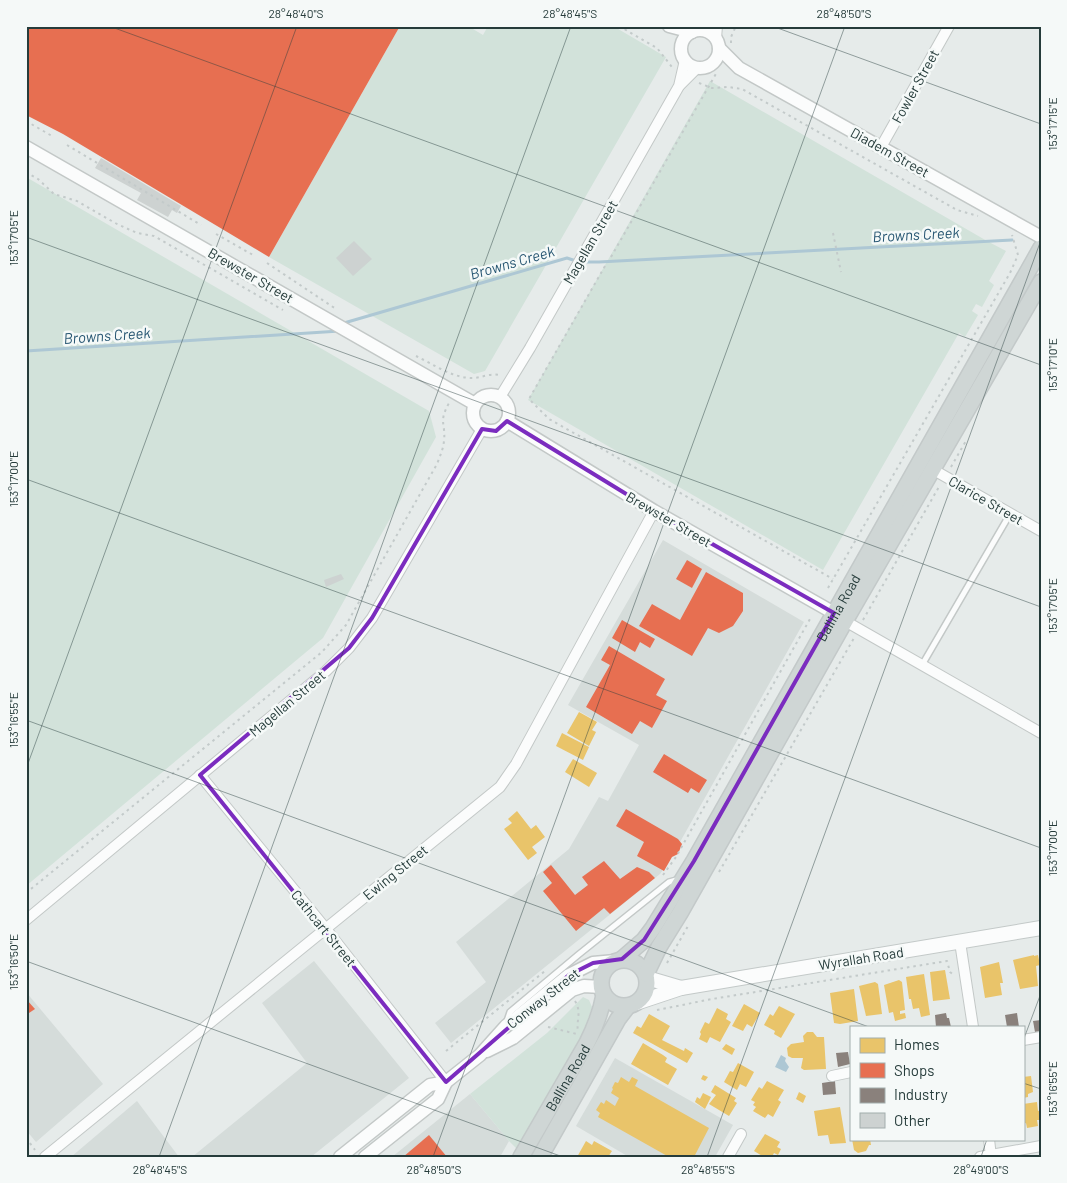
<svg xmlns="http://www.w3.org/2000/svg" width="1067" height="1183" viewBox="0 0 1067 1183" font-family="Barlow,sans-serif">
  <rect width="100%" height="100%" fill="#e6ebea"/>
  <g fill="#d5dcda">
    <polygon points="663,540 804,622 671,858 660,874 451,1043 435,1023 486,982 456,942 569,849 599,797 608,801 639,745 568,705"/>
    <polygon points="314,961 409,1078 311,1157 192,1157 307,1063 262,1003"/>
    <polygon points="26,992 103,1084 36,1142 26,1130"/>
    <polygon points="615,1058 733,1125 715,1157 629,1157 576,1126"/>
    <polygon points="470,1094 509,1141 500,1157 392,1157"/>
    <polygon points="137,1101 179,1157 71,1157"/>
  </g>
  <g fill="#d2e2da">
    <polygon points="400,26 468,26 483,35 488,26 613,26 666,57 485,371 474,374 269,257"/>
    <polygon points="710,81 987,241 1006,251 989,281 994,285 982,307 976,304 972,311 978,315 965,337 959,333 823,570 528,400"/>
    <polygon points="26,177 429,411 436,437 323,638 26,886"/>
    <polygon points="583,997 589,1000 592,1007 583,1035 518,1150 509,1141 470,1094 547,1033"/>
  </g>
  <polygon fill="#adc7d4" points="781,1055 786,1058 785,1061 789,1067 786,1072 775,1067"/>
  <g fill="#e9c46a">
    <polygon points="579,712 597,722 592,730 596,732 589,746 567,733"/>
    <polygon points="562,733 589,747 583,760 556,746"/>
    <polygon points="573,759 597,773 589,787 565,772"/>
    <polygon points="517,811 531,829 536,825 545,837 532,847 537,853 528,860 504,829 512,823 508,819"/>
    <polygon points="1034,955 1034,956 1038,955 1040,965 1036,966 1038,986 1020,989 1013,960"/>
    <polygon points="999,962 1003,983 1000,983 1002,995 985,998 980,967"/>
    <polygon points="945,970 950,999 933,1001 930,972"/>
    <polygon points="924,974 930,1015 921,1017 919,1008 913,1009 911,999 909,999 906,977"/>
    <polygon points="899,980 902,982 905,1010 900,1011 900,1014 905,1013 906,1018 895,1021 893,1012 889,1013 884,985"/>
    <polygon points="875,982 878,984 882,1014 866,1016 859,986"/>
    <polygon points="854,989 858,1021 840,1024 834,1023 830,993"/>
    <polygon points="744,1004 760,1013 752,1027 747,1024 743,1031 732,1026"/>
    <polygon points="779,1006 795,1014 781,1038 774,1034 775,1031 764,1025 770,1014 773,1016"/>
    <polygon points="717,1008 728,1014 726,1019 731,1022 720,1042 710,1037 707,1043 699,1039 701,1034 700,1032 705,1022 709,1024"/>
    <polygon points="649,1014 670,1026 662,1040 684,1051 685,1048 693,1053 687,1063 633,1033 637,1026 641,1028"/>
    <polygon points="807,1032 813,1032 817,1037 824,1037 826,1069 804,1070 801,1068 803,1058 792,1058 788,1056 787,1048 791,1044 804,1042 803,1036"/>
    <polygon points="643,1043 663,1055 667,1058 665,1062 677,1069 668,1085 631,1064"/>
    <polygon points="726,1044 735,1049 732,1055 722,1049"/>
    <polygon points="738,1063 754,1072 746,1087 740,1084 737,1090 724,1082 730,1071 733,1072"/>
    <polygon points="703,1075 708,1077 705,1081 701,1079"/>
    <polygon points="1031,1076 1033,1092 1028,1094 1028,1097 1023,1098 1023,1077"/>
    <polygon points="621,1077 629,1082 632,1077 638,1080 635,1086 709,1128 694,1157 669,1157 598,1117 600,1113 596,1110 601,1102 604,1104 606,1100 615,1106 619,1098 611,1093 613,1089 612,1088 615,1082 618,1083"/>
    <polygon points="767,1081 784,1090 778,1100 781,1102 773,1117 768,1114 765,1118 753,1111 756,1107 753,1105 755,1102 751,1100 759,1087 762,1089"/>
    <polygon points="715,1085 736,1098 734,1101 737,1103 729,1116 709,1104 716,1095 711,1092"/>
    <polygon points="799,1092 806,1096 803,1103 796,1099"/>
    <polygon points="703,1093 711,1097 705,1109 695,1102 697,1097 700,1099"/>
    <polygon points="1037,1102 1038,1111 1041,1110 1041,1120 1037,1120 1038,1126 1027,1128 1026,1123 1023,1124 1023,1104"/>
    <polygon points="840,1107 846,1143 830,1144 828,1135 818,1136 814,1111"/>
    <polygon points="765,1134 780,1142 777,1147 781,1149 778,1155 774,1153 772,1157 764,1157 754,1151"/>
    <polygon points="852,1139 870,1139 871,1145 869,1145 866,1151 858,1153 854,1150"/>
    <polygon points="586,1141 592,1145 594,1141 612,1151 608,1157 577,1157"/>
  </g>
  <g fill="#e76f51">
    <polygon points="26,26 400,26 269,257 63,134 26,115"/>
    <polygon points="687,560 702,569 692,588 676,579"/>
    <polygon points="706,572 743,593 743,611 733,626 719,633 708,628 692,656 639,626 652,604 680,620"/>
    <polygon points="622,620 655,639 650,648 640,642 635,652 612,638"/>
    <polygon points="609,646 665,679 656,695 667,701 652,728 640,721 632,734 586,707 610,665 601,660"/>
    <polygon points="664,754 707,780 699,793 691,788 688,793 653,772"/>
    <polygon points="626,809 678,839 682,844 678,854 672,857 664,871 637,856 644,842 616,826"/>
    <polygon points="604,861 620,879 637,867 649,872 655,878 610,914 604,908 576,931 543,891 552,883 543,872 551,865 575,895 588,885 582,877"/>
    <polygon points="26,999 35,1009 26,1015"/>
    <polygon points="429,1135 447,1157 403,1157"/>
  </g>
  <g fill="#8a817c">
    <polygon points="946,1013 947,1018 949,1018 951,1027 936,1027 935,1015"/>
    <polygon points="1017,1013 1019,1027 1007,1027 1005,1015"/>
    <polygon points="1041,1020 1041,1031 1035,1032 1033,1021"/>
    <polygon points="848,1052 850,1064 838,1067 836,1053"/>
    <polygon points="835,1081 836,1094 823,1095 822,1083"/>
  </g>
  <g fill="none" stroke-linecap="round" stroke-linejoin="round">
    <g stroke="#adc7d4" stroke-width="3">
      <polyline points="343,326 344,323 567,258 579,262 599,262 1012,240"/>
      <polyline points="26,351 340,331"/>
    </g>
  </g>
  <g fill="#cdd2d1">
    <polygon points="101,158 181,206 177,213 172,210 168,217 137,200 141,193 95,168"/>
    <polygon points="354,241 372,259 353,276 336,258"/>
    <polygon points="341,574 344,579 326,587 324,580"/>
  </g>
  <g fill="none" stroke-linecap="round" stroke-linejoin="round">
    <defs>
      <g id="service">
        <polyline points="922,665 1010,514"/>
        <polyline points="507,1021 510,1012 578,955 669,882 680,879"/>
      </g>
      <g id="minor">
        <polyline points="702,30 707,26"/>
        <polyline points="716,38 717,26"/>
        <polyline points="680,85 698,67"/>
        <polyline points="881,147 949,26"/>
        <polyline points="500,397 530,348 679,86 685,60"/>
        <polyline points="932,469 1041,531"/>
        <polyline points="845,621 1041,733"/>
        <polyline points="200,775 326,929 446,1082"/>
        <polyline points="26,920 326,671 349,648 372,618 482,429"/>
        <polyline points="960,942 973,1027"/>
        <polyline points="1023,1040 1041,1037"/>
        <polyline points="832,1076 851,1072"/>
        <polyline points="989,1139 991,1157"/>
        <polyline points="45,1157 500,787 516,764 654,511"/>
        <polyline points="728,1157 741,1134"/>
        <polyline points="980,1157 1041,1146"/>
      </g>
      <g id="tertiary">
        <polyline points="669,26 692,32"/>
        <circle cx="700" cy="49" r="19"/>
        <polyline points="719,48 739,68 1041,237"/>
        <polyline points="26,147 475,404"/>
        <circle cx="491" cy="413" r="18"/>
        <polyline points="507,421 654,511 834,613"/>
        <polyline points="487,1051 513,1038 572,990 584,986 601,987"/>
        <polyline points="340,1157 430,1085 446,1082 480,1055 506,1026 569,975 593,963 615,961"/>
        <polyline points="365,1157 438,1099 446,1082"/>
      </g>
      <g id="secondary">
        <polyline points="647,978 681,988"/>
        <polyline points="636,1003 681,988 1041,928"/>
      </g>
      <g id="primary">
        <path id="s1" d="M622,959L644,940L653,928L694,861L1041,248"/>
        <circle cx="624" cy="983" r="23"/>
        <polyline points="646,974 659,947 680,913 845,621 1041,282"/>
        <path id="s2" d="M521,1157L587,1043C595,1027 601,1012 604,995"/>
        <polyline points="540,1157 618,1019 628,1006"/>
      </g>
    </defs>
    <use href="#service" stroke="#c3c8c7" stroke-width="8"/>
    <use href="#minor" stroke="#c3c8c7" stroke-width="12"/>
    <use href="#tertiary" stroke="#c3c8c7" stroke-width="15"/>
    <use href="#secondary" stroke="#c3c9c8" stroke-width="16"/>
    <use href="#primary" stroke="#c3c9c9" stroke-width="18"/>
    <g stroke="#c3caca" stroke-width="2" stroke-dasharray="2.5 4" stroke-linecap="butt">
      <polyline points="619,26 657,48 672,67"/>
      <polyline points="731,43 731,37 736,26"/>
      <polyline points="699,83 712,88 728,87 742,89 957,210 978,216"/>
      <polyline points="26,121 52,136"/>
      <polyline points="67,145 201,225"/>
      <polyline points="26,172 38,179 54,194 77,201 117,224 137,233 154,236 283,310"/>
      <polyline points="833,233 841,272"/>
      <polyline points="216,234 253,255"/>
      <polyline points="611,257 717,72"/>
      <polyline points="267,263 336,309"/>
      <polyline points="605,266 529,399 549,419 833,579"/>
      <path d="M416,356C433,364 452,378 472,378C481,378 490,373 499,375"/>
      <polyline points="951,467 967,439"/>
      <polyline points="828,588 1010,273 1018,255 1012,235"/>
      <polyline points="863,620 940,485"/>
      <polyline points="719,872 854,638"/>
      <polyline points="663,875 676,857 810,619"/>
      <path d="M26,893L322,652L346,625L437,464C440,456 443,450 444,441C446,423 438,423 449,403"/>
      <polyline points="667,963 688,926"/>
      <path d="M575,1001C582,1012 576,1020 578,1032"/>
      <polyline points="657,1010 712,999 947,961 950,972 955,976"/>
      <polyline points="548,1027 577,1034"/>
      <polyline points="446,1051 545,971"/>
      <polyline points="26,1138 35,1150"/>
    </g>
    <use href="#service" stroke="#fbfcfc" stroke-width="5"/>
    <use href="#minor" stroke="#fbfcfc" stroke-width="10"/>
    <use href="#tertiary" stroke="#fbfcfc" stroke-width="12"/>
    <use href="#secondary" stroke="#fbfcfc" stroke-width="14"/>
    <use href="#primary" stroke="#cfd6d5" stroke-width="15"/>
  </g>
  <path fill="none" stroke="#7b2cbf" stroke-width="4" stroke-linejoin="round" d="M507,421L654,511L834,613L694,861L644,940L622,959L593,963L569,975L446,1082L200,775L349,648L372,618L482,429L496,431Z"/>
  <path fill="none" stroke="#263c3b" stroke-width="1" stroke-opacity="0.45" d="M109,26L1041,365M772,26L1041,124M26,237L1041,607M26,479L1041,848M26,720L869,1027M26,769L297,26M26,961L563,1157M1023,1041L1041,993M1023,1083L1041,1089M159,1157L571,26M433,1157L845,26M707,1157L1041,240M981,1157L987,1139"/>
  <g text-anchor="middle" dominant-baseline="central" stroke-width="5" stroke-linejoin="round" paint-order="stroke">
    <g font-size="14" fill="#263c3b" stroke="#f5f9f8">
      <text transform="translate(915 86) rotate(-61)">Fowler Street</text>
      <text transform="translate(890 152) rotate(29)">Diadem Street</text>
      <text transform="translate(590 242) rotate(-60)">Magellan Street</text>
      <text transform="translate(251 275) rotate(30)">Brewster Street</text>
      <text transform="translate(986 500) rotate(30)">Clarice Street</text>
      <text transform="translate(669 519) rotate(30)">Brewster Street</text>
      <text stroke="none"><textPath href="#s1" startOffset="414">Ballina Road</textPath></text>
      <text transform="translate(287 703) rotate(-40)">Magellan Street</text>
      <text transform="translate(395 872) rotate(-39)">Ewing Street</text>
      <text transform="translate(324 928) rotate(51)">Cathcart Street</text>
      <text transform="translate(861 958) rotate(-9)">Wyrallah Road</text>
      <text transform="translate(543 998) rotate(-38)">Conway Street</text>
      <text stroke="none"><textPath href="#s2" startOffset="92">Ballina Road</textPath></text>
    </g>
    <g font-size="15" font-style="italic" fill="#275672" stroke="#f5f9f8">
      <text transform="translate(916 234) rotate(-3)">Browns Creek</text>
      <text transform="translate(512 262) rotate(-16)">Browns Creek</text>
      <text transform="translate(107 335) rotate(-4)">Browns Creek</text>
    </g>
  </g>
  <rect width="1067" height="1183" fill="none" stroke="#f5f9f8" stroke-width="55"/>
  <rect x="850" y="1026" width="175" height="115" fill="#f5f9f8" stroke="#a2adac"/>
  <rect x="860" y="1038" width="25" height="15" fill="#e9c46a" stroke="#a2adac"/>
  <text x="894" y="1050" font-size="15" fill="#263c3b">Homes</text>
  <rect x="860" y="1063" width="25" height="15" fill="#e76f51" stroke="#a2adac"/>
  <text x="894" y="1076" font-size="15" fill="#263c3b">Shops</text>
  <rect x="860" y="1088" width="25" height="15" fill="#8a817c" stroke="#a2adac"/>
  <text x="894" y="1100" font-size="15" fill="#263c3b">Industry</text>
  <rect x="860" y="1113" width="25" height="15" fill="#cdd2d1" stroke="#a2adac"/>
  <text x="894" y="1126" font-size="15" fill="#263c3b">Other</text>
  <rect x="28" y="28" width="1012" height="1128" fill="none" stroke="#263c3b" stroke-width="2"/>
  <g font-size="12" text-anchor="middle" fill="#263c3b">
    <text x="296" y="18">28°48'40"S</text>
    <text x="570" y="18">28°48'45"S</text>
    <text x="844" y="18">28°48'50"S</text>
    <text transform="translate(1053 124) rotate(-90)" y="4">153°17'15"E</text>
    <text transform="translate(14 238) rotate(-90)" y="4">153°17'05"E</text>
    <text transform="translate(1053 365) rotate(-90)" y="4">153°17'10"E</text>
    <text transform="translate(14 479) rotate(-90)" y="4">153°17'00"E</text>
    <text transform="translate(1053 606) rotate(-90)" y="4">153°17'05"E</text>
    <text transform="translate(14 720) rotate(-90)" y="4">153°16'55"E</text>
    <text transform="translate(1053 848) rotate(-90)" y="4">153°17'00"E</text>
    <text transform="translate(14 962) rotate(-90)" y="4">153°16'50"E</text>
    <text transform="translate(1053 1089) rotate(-90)" y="4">153°16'55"E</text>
    <text x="160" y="1174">28°48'45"S</text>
    <text x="434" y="1174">28°48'50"S</text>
    <text x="708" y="1174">28°48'55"S</text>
    <text x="981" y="1174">28°49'00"S</text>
  </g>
</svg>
